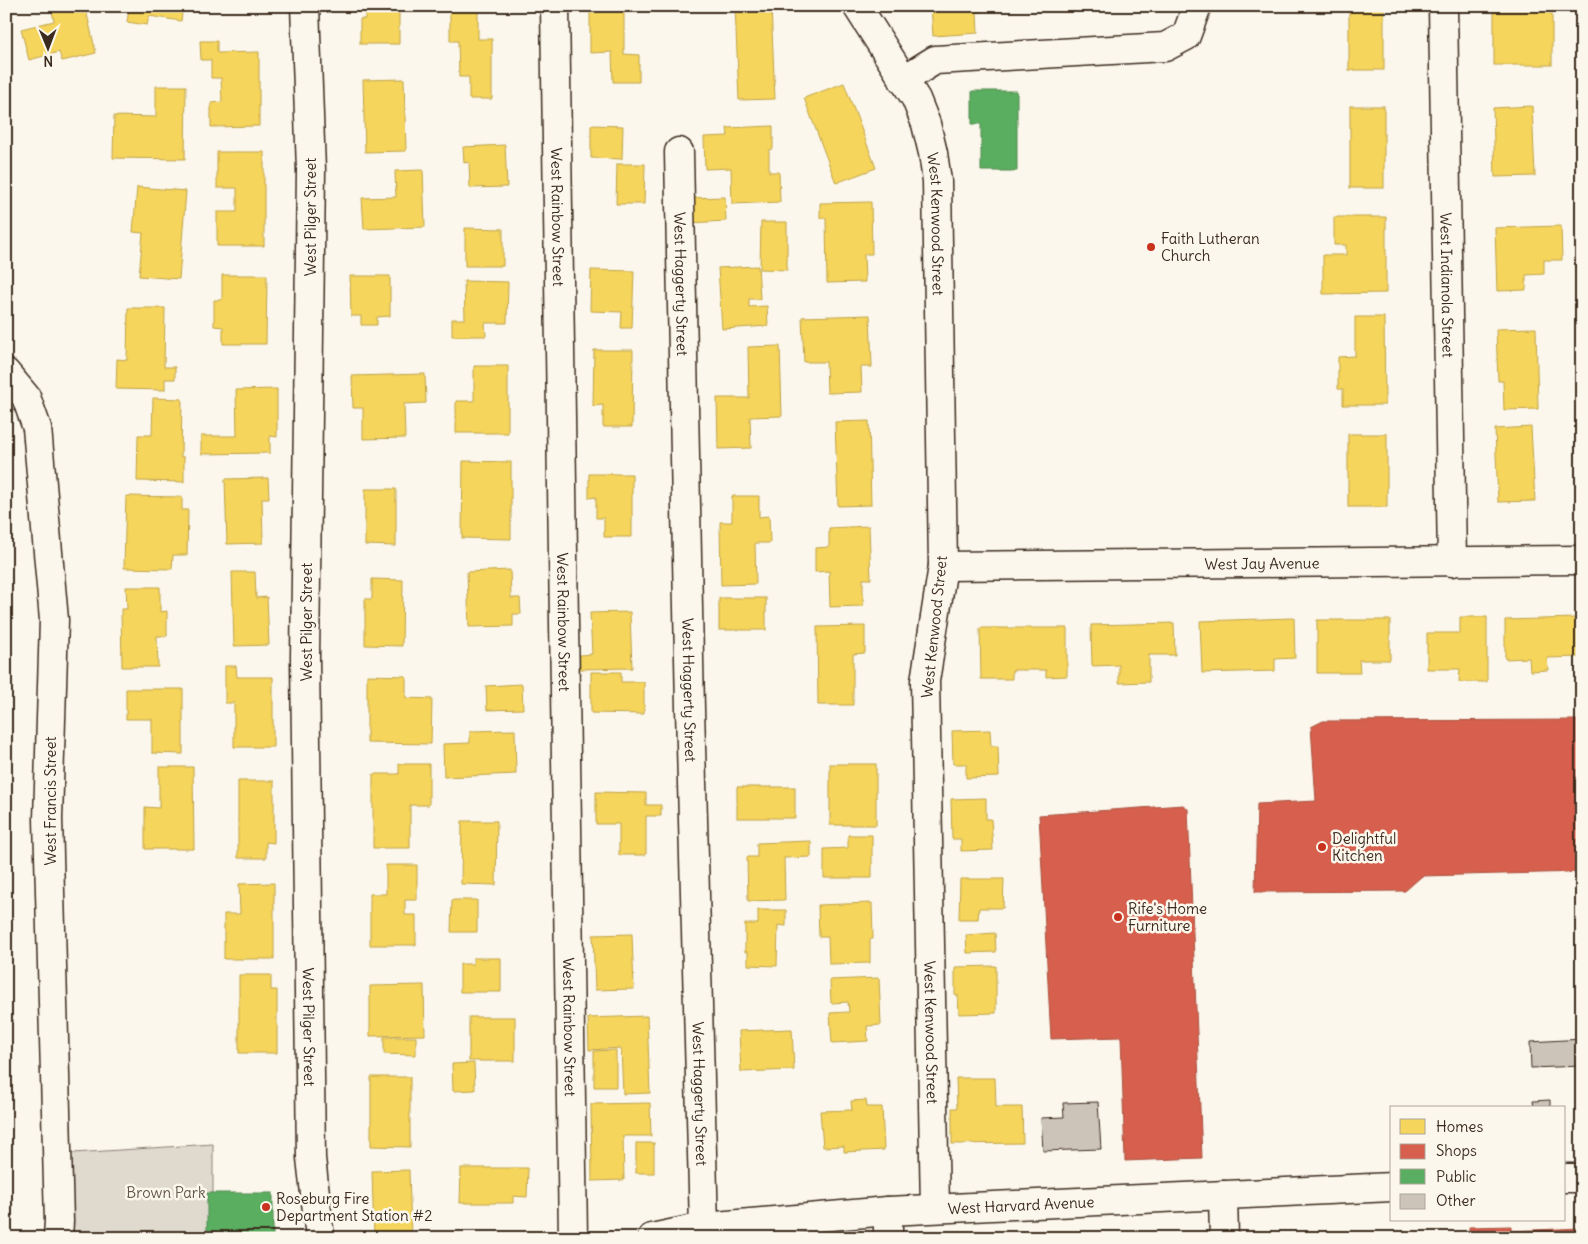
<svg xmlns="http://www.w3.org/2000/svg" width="1588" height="1244" viewBox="0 0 1588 1244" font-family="Delius,sans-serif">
  <rect width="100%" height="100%" fill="#fbf7ec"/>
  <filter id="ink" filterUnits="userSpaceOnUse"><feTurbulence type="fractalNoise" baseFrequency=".02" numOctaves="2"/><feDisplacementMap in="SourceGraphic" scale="10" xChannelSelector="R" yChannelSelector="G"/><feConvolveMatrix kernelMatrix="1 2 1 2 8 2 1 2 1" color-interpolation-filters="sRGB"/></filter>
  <g filter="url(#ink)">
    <polygon fill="#dfd9ce" stroke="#8d8276" points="213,1144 213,1238 57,1238 58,1154"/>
    <g fill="#f6d55c" stroke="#bea249">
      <polygon points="51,6 85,6 96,53 62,61 59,52 29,60 21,29 54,21"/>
      <polygon points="113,6 183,6 181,21 149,16 147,25 127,22 129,9"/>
      <polygon points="365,6 399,6 399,44 360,44 360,19 365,19"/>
      <polygon points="735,6 771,6 775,99 739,100"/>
      <polygon points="931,6 982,6 982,12 977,12 978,33 933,36"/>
      <rect x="1349" y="6" width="35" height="64"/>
      <polygon points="450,7 478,7 478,39 492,39 492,99 469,99 469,77 459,77 458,41 450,41"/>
      <polygon points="590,11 624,11 624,54 639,55 639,82 613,82 612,52 590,53"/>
      <rect x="1494" y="11" width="58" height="54"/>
      <polygon points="200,41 217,41 217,53 259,52 259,126 211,127 211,103 222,102 221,78 211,78 211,60 201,60"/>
      <polygon points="404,79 406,151 365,152 363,80"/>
      <polygon points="844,83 876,168 836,183 804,98"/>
      <polygon points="156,86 186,86 185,159 113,158 114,116 156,117"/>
      <rect x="1350" y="106" width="34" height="82"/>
      <polygon points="1532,106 1535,176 1495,177 1493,108"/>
      <polygon points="591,125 623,126 622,159 591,158"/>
      <polygon points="773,126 773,149 769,150 769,172 779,172 780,202 732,204 731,168 705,169 704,137 728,136 727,128"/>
      <polygon points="505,145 507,187 470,188 469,162 464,163 463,147"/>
      <polygon points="217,152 264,152 264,246 217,246 217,212 237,212 237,188 217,188"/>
      <polygon points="617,164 645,164 644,204 616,204"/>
      <polygon points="423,170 425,227 364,229 362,198 396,197 395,171"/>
      <polygon points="137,187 186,191 179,279 139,276 143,233 133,232"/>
      <polygon points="725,197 726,221 689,223 688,198"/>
      <polygon points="871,202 872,254 864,254 865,282 827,283 826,218 820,218 820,203"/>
      <polygon points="1334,217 1386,217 1386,293 1323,294 1323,255 1346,255 1346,245 1334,245"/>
      <polygon points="761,222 787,222 787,270 760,269"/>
      <polygon points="1561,226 1562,260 1544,260 1544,274 1526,275 1526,290 1497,291 1495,228"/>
      <polygon points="465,228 503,229 503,266 465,266"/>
      <polygon points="758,266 760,299 749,299 749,307 767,306 768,326 722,329 718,268"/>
      <polygon points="591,270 634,271 632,328 621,328 622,312 590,311"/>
      <polygon points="222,275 267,275 266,344 223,344 223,327 214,326 214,300 222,300"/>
      <polygon points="350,276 390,276 390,316 377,317 377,325 361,325 361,316 351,316"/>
      <polygon points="464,281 508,282 507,323 485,323 486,336 452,336 452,319 465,319"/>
      <polygon points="128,308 165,308 164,367 175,367 175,379 165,379 165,390 116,389 117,359 127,360"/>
      <polygon points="870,315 872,367 861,367 862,392 827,393 826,362 804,362 802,317"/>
      <polygon points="1355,317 1384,317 1385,405 1343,405 1343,389 1338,389 1338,357 1355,356"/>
      <polygon points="1536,328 1538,409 1504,410 1503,381 1498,381 1496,329"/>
      <polygon points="780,346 782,416 750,417 751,448 718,449 717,398 749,398 748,347"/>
      <polygon points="594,350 633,350 632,427 603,427 603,405 593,406"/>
      <polygon points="474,366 508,366 508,433 456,433 456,401 474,401"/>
      <polygon points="425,374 426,403 404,404 405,438 363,439 363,408 353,408 352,376"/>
      <polygon points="277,389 277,437 270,436 270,453 201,454 201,436 237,436 236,390"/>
      <polygon points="153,398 182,399 181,457 184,457 184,482 137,481 138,435 152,435"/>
      <polygon points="869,421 871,505 838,506 835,422"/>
      <polygon points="1531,427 1535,501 1498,502 1495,429"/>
      <rect x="1348" y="434" width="39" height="73"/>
      <polygon points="463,461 511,462 511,539 462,538"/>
      <polygon points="589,474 632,474 632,537 604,537 604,518 596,518 596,497 589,498"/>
      <polygon points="268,478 269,498 262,498 263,543 227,544 225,479"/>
      <polygon points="365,489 396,489 396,546 365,545"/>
      <polygon points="126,496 182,497 182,510 188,510 187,555 173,555 172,569 124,568"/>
      <polygon points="732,496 759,496 759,517 769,516 770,543 755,543 756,584 721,585 720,522 732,522"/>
      <polygon points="869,526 871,579 863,579 863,606 830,607 829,571 815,572 815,548 829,547 829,528"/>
      <polygon points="510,570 511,598 520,598 521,614 513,614 513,626 469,627 467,572"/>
      <polygon points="232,572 255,572 256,598 267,597 269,645 234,646"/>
      <polygon points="372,579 403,580 402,646 365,645 365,599 372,599"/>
      <polygon points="126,587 160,587 160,612 167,611 167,636 157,636 158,667 122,667 121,609 127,609"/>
      <rect x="719" y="598" width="47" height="32"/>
      <polygon points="630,612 632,668 580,669 580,655 592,654 590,613"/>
      <polygon points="1460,617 1487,617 1487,682 1459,682 1460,669 1427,669 1427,633 1460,633"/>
      <polygon points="1294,618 1295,658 1275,659 1275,671 1202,673 1200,621"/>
      <polygon points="1577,618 1579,657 1547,658 1548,670 1530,671 1529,658 1505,659 1505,620"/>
      <polygon points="1317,620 1390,620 1390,660 1359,660 1360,673 1317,673"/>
      <polygon points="1174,623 1175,655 1149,655 1149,682 1119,683 1119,665 1092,666 1091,625"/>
      <polygon points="865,626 865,653 853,654 853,705 818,705 817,627"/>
      <polygon points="980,628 1067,628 1067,676 1046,677 1046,670 1012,670 1012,679 981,679"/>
      <polygon points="225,666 236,666 237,677 273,677 273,747 234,747 234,703 225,703"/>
      <polygon points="591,672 621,672 621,682 644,682 644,714 591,713"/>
      <polygon points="367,675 406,676 406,698 432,699 431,744 367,743"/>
      <polygon points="522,684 523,709 487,710 486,686"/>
      <polygon points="126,689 183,689 183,754 152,753 152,719 126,719"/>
      <polygon points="515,730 516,774 444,777 443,744 470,743 470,731"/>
      <polygon points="990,730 991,746 998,746 999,777 966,778 966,764 953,764 952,731"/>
      <polygon points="399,764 429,764 429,805 410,805 410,848 373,848 373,774 399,774"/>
      <rect x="830" y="764" width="46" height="61"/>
      <polygon points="159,767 193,767 194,849 145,849 145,807 159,808"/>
      <polygon points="238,781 274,781 274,843 266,842 266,858 238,858"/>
      <rect x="737" y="787" width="58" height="31"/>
      <polygon points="596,792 646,793 646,805 661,805 661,816 646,816 646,855 619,855 619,824 596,824"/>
      <polygon points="986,798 986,819 991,819 993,850 961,851 961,839 952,839 951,799"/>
      <polygon points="462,821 497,821 496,885 461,884"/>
      <polygon points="848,835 872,835 872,878 824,878 824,849 848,848"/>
      <polygon points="811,841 811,857 784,858 785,900 748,901 747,857 757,857 757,843"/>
      <polygon points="386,865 417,865 417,900 405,900 405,915 416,915 416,945 370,945 370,894 386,894"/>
      <polygon points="960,879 1004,879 1003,908 979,908 978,919 959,919"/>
      <polygon points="274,883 274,959 224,959 224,914 240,914 239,884"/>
      <polygon points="452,900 477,900 477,932 451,932"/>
      <polygon points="872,903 873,939 870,939 870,963 829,964 828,937 819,937 818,905"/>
      <polygon points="758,910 786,910 786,926 778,925 777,966 748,965 748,952 745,952 745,924 758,924"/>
      <polygon points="995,933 996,952 967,953 966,935"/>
      <polygon points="632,934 634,989 595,990 593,935"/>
      <polygon points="473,958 501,958 501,992 460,992 460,964 473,964"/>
      <polygon points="996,966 996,1013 959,1014 958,995 955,995 955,967"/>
      <polygon points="239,975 271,975 271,990 277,990 277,1053 239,1053"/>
      <polygon points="879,978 881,1025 867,1026 868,1041 832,1043 830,1013 849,1012 848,1002 831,1003 830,980"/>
      <polygon points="424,985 425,1035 370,1036 370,986"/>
      <polygon points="647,1016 650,1093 623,1094 621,1048 589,1050 588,1018"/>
      <rect x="469" y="1017" width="46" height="44"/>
      <polygon points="792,1029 794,1070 741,1072 739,1031"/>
      <polygon points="384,1037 416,1037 416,1055 384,1054"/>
      <polygon points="616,1050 616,1087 594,1087 594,1051"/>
      <polygon points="474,1063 475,1090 453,1091 452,1064"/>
      <polygon points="371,1077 410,1077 410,1147 371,1146"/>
      <polygon points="956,1078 995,1078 996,1107 1022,1107 1023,1143 952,1144 952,1108 957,1108"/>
      <polygon points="866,1100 867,1107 882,1107 884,1150 844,1152 844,1146 823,1147 820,1111 852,1110 851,1101"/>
      <polygon points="650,1103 651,1136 623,1136 624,1180 592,1181 591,1104"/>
      <rect x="636" y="1143" width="18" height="30"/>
      <polygon points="461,1168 528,1168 527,1197 513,1196 513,1203 460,1203"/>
      <polygon points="409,1170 411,1238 374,1238 372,1171"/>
    </g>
    <g fill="#d6604d" stroke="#a8503f">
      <polygon points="1582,720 1582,872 1422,876 1405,891 1255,892 1257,804 1316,801 1311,727 1323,721"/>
      <polygon points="1183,805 1188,809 1202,1158 1125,1161 1121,1037 1051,1039 1039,815"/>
      <polygon points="1511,1226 1511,1231 1582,1228 1582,1238 1469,1238 1469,1227"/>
    </g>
    <g fill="#5aae61" stroke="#51864d">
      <polygon points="972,91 1017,91 1017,171 981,171 981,124 972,124"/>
      <rect x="207" y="1193" width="66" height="45"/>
    </g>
    <g fill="#ccc4b9" stroke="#3b2a1e">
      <polygon points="1582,1039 1582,1066 1531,1068 1530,1042"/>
      <polygon points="1550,1100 1550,1108 1534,1108 1533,1101"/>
      <polygon points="1098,1102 1101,1149 1043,1151 1041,1118 1064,1117 1063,1103"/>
    </g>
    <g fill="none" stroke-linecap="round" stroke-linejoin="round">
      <defs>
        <g id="minor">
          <path id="s1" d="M305,6L311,170L305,658L311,1158L320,1238"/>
          <path id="s2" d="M555,6L573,1238"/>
          <path id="s3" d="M857,6L916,99L926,124L933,153L937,181L943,566L925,681L935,1208"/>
          <path id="s4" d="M1443,6L1452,562"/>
          <polyline points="903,80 935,60 1165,47 1186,36 1197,6"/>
          <path id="s5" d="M679,152L690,709L704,1227"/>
          <polyline points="6,373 26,397 37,428 54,620 48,819 59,1221 58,1238"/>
          <path id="s6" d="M943,566L1582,560"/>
          <polyline points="1223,1195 1224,1238"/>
          <polyline points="888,1238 888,1211"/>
        </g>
        <g id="secondary">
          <polyline points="1564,1178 1582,1178"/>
          <path id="s7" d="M652,1238L704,1227L888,1211L1392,1187"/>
        </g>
      </defs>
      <use href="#minor" stroke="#3b2a1e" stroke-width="31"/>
      <use href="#secondary" stroke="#3b2a1e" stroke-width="31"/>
      <use href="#minor" stroke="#fbf7ec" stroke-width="28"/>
      <use href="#secondary" stroke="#fbf7ec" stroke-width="28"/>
    </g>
  </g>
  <g fill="#c8321e" stroke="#fbf7ec" stroke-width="2">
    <circle cx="1151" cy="247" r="5"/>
    <circle cx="1322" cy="847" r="5"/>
    <circle cx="1118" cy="917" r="5"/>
    <circle cx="266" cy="1207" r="5"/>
  </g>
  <g text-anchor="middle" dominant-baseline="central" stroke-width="5" stroke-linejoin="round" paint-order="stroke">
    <g font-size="15" fill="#3b2a1e" stroke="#fbf7ec">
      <text transform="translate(310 217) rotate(-90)">West Pilger Street</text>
      <text stroke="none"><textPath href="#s2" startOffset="211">West Rainbow Street</textPath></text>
      <text stroke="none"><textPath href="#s3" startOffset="238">West Kenwood Street</textPath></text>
      <text stroke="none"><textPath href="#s5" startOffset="132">West Haggerty Street</textPath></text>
      <text stroke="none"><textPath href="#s4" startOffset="279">West Indianola Street</textPath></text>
      <text stroke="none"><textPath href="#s6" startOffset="319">West Jay Avenue</textPath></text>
      <text transform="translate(306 622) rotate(-90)">West Pilger Street</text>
      <text stroke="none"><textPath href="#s2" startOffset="616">West Rainbow Street</textPath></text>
      <text transform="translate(934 627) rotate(-84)">West Kenwood Street</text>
      <text stroke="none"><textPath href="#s5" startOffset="538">West Haggerty Street</textPath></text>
      <text transform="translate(50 801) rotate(-90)">West Francis Street</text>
      <text stroke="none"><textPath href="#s1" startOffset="1021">West Pilger Street</textPath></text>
      <text stroke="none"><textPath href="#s2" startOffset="1021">West Rainbow Street</textPath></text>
      <text stroke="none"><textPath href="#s3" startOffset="1048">West Kenwood Street</textPath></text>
      <text stroke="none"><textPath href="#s5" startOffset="942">West Haggerty Street</textPath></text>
      <text stroke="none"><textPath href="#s7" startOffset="371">West Harvard Avenue</textPath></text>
    </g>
    <g font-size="15" fill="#3b2a1e" stroke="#fbf7ec" text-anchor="start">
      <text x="1161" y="238">Faith Lutheran<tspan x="1161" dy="17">Church</tspan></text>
      <text x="1332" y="838">Delightful<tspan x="1332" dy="17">Kitchen</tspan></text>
      <text x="1128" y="908">Rife's Home<tspan x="1128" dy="17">Furniture</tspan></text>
      <text x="276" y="1198">Roseburg Fire<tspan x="276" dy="17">Department Station #2</tspan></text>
    </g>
    <g font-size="15" fill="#64564a" stroke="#fbf7ec">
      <text x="166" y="1192">Brown Park</text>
    </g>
  </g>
  <rect width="1588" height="1244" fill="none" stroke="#fbf7ec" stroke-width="25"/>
  <rect x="12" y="12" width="1563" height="1219" fill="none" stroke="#3b2a1e" stroke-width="2" filter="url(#ink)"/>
  <rect x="1390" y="1106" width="175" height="115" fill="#fbf7ec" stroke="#aea59a"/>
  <rect x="1400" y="1119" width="25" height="15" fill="#f6d55c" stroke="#aea59a"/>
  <text x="1436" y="1132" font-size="15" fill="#3b2a1e">Homes</text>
  <rect x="1400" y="1144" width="25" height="15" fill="#d6604d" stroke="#aea59a"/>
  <text x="1436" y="1156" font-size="15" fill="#3b2a1e">Shops</text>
  <rect x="1400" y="1169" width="25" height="15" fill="#5aae61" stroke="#aea59a"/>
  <text x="1436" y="1182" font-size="15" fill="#3b2a1e">Public</text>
  <rect x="1400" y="1194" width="25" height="15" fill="#ccc4b9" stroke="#aea59a"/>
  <text x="1436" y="1206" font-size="15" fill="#3b2a1e">Other</text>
  <g transform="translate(48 48) rotate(179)" stroke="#fbf7ec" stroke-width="4" paint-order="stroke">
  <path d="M0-4L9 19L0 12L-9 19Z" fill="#3b2a1e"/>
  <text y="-8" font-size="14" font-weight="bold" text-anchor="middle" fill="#3b2a1e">N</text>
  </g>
</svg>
